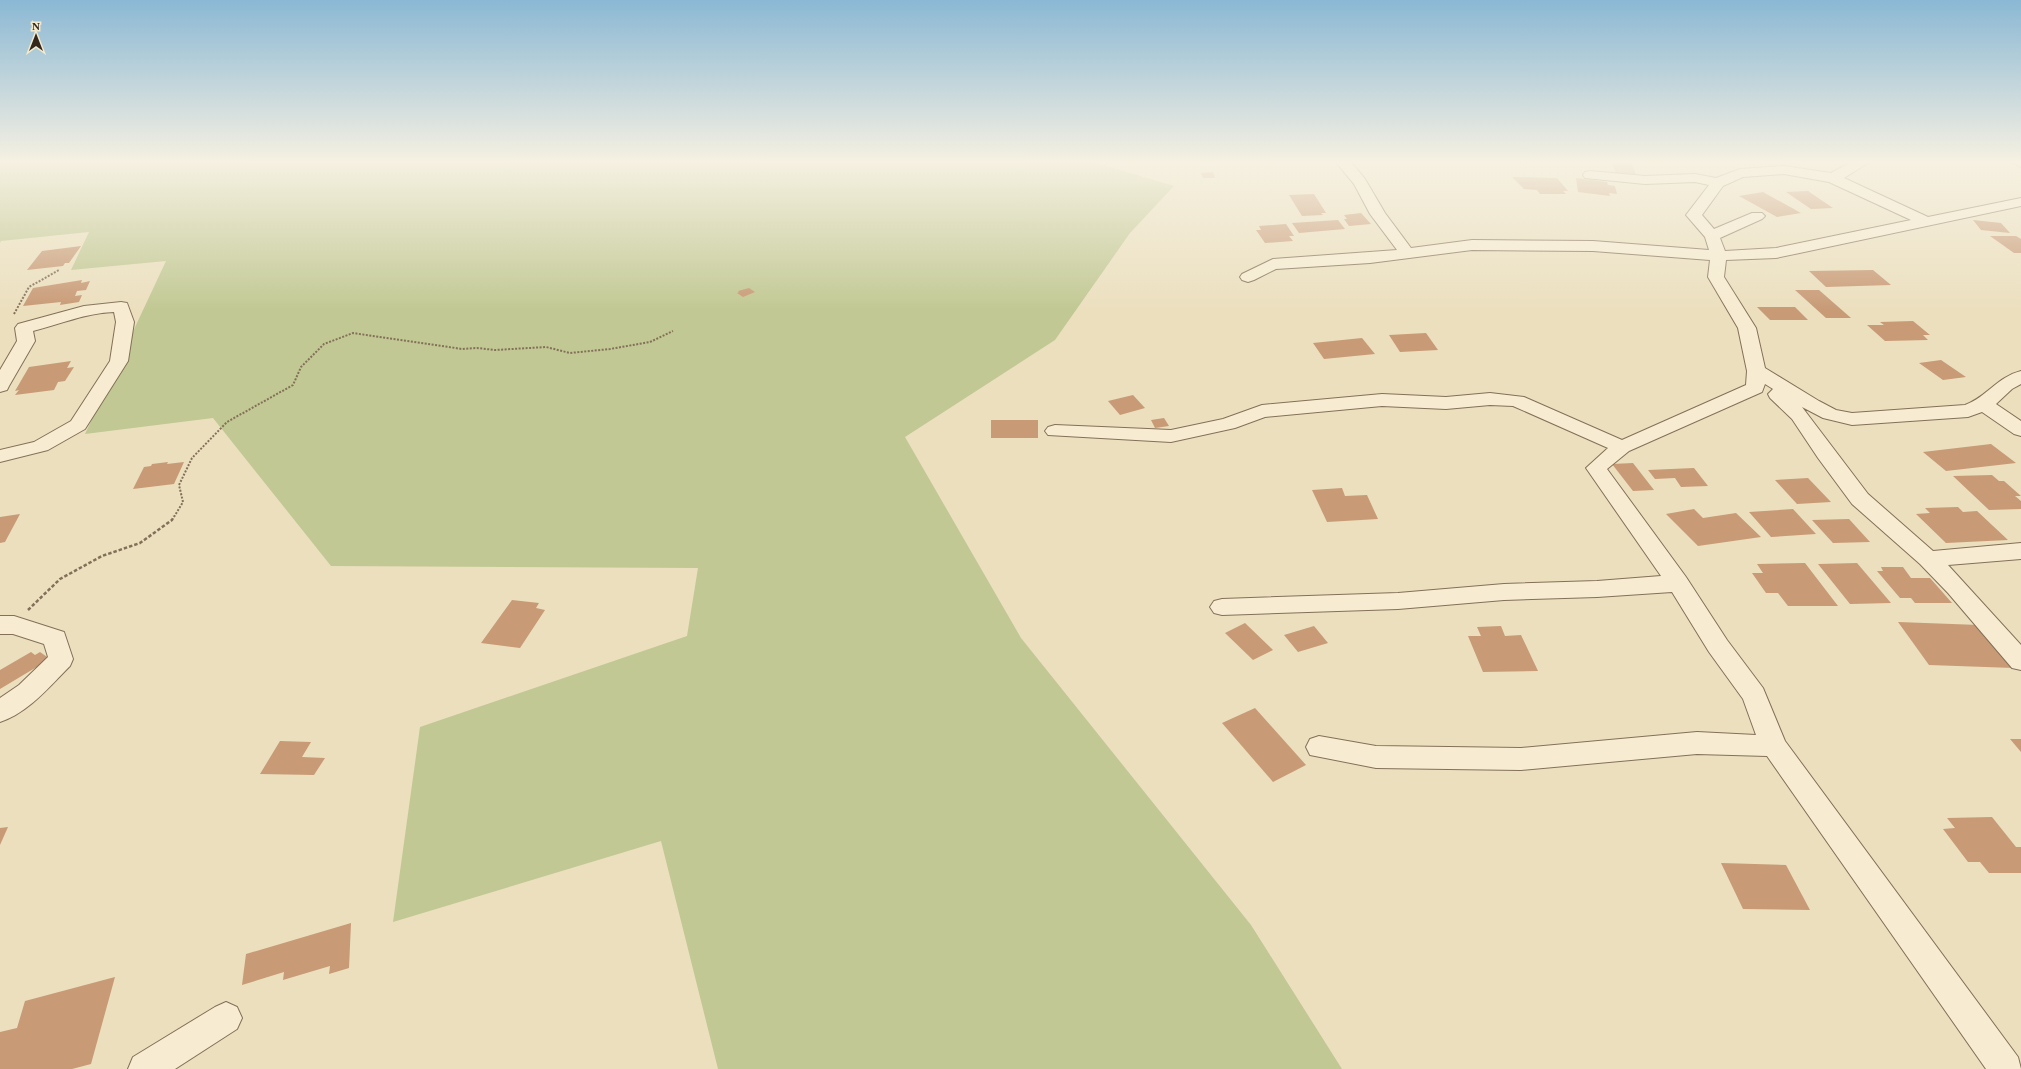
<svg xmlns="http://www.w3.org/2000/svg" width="2021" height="1069" viewBox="0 0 2021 1069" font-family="Georgia,serif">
  <rect width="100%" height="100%" fill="#ebdfbe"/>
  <polygon fill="#c1c893" points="0,161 1090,161 1174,186 1130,233 1055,340 905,437 1021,638 1251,925 1342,1069 718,1069 661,841 393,922 420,727 687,636 698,568 331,566 213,418 85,434 166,261 71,270 89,232 1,241 0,243"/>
  <g fill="#c89a76">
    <polygon points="1611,161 1630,161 1636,174 1616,173"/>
    <polygon points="1213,172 1215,178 1203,178 1201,173"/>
    <polygon points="1512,177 1557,178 1568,191 1563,191 1566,194 1540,194 1537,190 1524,189"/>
    <polygon points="1576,178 1607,182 1608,185 1615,186 1617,194 1609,193 1610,196 1578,192"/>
    <polygon points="1808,191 1833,208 1811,209 1786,192"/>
    <polygon points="1763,192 1801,213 1777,217 1739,196"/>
    <polygon points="1314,194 1326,213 1321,213 1323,215 1302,216 1289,195"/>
    <polygon points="1361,213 1371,224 1349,226 1344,219 1347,219 1344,215"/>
    <polygon points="1338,220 1345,229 1299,233 1292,223"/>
    <polygon points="1973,220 2001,223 2010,233 1981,230"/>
    <polygon points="1286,224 1294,236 1289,236 1293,241 1265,243 1256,230 1261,230 1259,226"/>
    <polygon points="1990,236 2016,236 2021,239 2021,253 2014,253"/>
    <polygon points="81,246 69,263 65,263 63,266 27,270 42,251"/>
    <polygon points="1873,270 1891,285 1826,287 1809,271"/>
    <polygon points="82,280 81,283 90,281 86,290 77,291 75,296 82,295 79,302 60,305 61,302 23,306 33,288"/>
    <polygon points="749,288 755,292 743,297 737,293 739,292 738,291"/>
    <polygon points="1795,290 1819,290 1851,318 1826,318"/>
    <polygon points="1757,307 1795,307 1808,320 1770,320"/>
    <polygon points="1913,321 1930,335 1923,335 1928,340 1885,341 1867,325 1884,325 1880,322"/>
    <polygon points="1426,333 1438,350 1400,352 1389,335"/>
    <polygon points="1362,338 1375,354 1324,359 1313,343"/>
    <polygon points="1941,360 1966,377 1943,380 1919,363"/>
    <polygon points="71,361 67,368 74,367 65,381 58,382 54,390 15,395 19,390 15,391 29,367"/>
    <polygon points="1133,395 1145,408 1120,415 1108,401"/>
    <polygon points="1164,418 1169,426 1155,428 1151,420"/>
    <rect x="991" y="420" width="47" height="18"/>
    <polygon points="1991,444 2016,463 1946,471 1923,452"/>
    <polygon points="168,462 167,464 184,462 174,484 133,489 144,467 151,466 152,464"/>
    <polygon points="1633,463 1654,490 1633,491 1612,464"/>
    <polygon points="1694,468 1708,486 1681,487 1675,478 1655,479 1648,470"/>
    <polygon points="1992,475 1999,481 2004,481 2021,496 2015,496 2021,501 2021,509 1989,510 1953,476"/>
    <polygon points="1808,478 1831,502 1797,504 1775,480"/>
    <polygon points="1342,488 1345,496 1367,495 1378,519 1327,522 1312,490"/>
    <polygon points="1958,507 1963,512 1977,511 2008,540 1946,543 1916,514 1930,513 1925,508"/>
    <polygon points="1694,509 1703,518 1736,513 1761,537 1698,546 1666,514"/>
    <polygon points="1793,509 1816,534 1771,537 1749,512"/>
    <polygon points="20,514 5,542 0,543 0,517"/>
    <polygon points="1849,519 1870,542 1833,543 1812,520"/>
    <polygon points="1805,563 1838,606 1788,606 1778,593 1766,593 1752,573 1763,573 1757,564"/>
    <polygon points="1857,563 1891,603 1850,604 1818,564"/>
    <polygon points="1881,567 1903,567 1911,578 1930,578 1952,603 1915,603 1911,598 1900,598 1877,571 1883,571"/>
    <polygon points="512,600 539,603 536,608 545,610 520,648 481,643"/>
    <polygon points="1898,622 1979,625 2014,668 1929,665"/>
    <polygon points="1245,623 1273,650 1253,660 1225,633"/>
    <polygon points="1314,626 1328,643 1298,652 1284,635"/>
    <polygon points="1501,626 1505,636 1521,635 1538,671 1483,672 1468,636 1481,636 1477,627"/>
    <polygon points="31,652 35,655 40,652 50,659 0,689 0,670"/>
    <polygon points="1255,708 1306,765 1273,782 1222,723"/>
    <polygon points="2010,739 2021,739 2021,752"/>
    <polygon points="280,741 311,742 302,757 325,758 314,775 260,774"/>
    <polygon points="1992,817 2016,847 2021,847 2021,873 1989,873 1980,862 1968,862 1943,829 1955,828 1947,818"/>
    <polygon points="8,827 0,845 0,828"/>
    <polygon points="1721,863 1786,865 1810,910 1743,909"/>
    <polygon points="351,923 349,968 329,974 330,966 283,980 284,972 242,985 246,954"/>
    <polygon points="115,977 91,1064 72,1069 0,1069 0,1032 17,1028 25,1001"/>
  </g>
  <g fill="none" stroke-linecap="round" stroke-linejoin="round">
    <defs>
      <g id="street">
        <path d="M1335,161H1350L1365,179L1385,213L1411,248L1472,240L1593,241L1709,250L1705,237L1686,215L1709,185L1695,182L1645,184L1585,178L1583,175L1585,172L1590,171L1645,176L1695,174L1716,178L1740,169L1784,166L1831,173L1853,161H1871L1844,178L1928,217L2021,198V206L1776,258L1726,260L1724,277L1756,328L1765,368L1819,401L1836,410L1852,413L1965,405C1987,397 1997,377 2021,371V384L2012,389L1996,404L2021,421V436L2014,434L1982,412L1968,417L1852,425L1823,418L1802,407L1868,494L1933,551L2021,543V559L1948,565L2021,645V670L2012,668L1948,593L1920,564L1852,504L1818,458L1792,419L1770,398L1768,394L1773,389L1765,384L1762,392L1629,451L1607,469L1686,577L1727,640L1763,688L1785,741L2018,1057L2021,1069H1986L1767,756L1697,754L1521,770L1376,768L1310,755L1306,747L1310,739L1319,736L1376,746L1521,748L1697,732L1756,735L1743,699L1709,652L1672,592L1597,597L1504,600L1398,609L1222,615L1214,613L1210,607L1214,601L1222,599L1398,593L1504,584L1597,581L1661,576L1586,468L1608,448L1513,406L1490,405L1446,409L1382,406L1265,417L1235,428L1171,442L1048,435L1045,431L1048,427L1055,425L1171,430L1223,419L1262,405L1382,394L1446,397L1490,393L1524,397L1622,440L1746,385L1747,371L1738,328L1708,277L1710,260L1593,251L1472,250L1370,263L1276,269L1254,280L1248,282L1242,280L1240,277L1242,274L1273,259L1397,250L1370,214L1354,184ZM1784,174L1829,182L1911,220L1776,248L1725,251L1720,238L1762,219L1765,216L1762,213H1752L1714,229L1702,215L1723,186L1743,177Z"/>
        <polygon points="2010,161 2021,161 2021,167"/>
        <path d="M121,302L127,303L134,322L128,361L85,429L48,450L0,462V450L34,442L71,421L110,361L116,322L114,312C86,313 60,324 33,331L35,341L9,386L7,390L0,392V370L17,341L15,328L18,324L84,306Z"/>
        <path d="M0,616H14L64,632L73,659L70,666C50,686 28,713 0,722V698L19,685L48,657L44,644L13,634H0Z"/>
        <polygon points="226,1002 237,1007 242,1018 237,1029 175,1069 128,1069 133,1057 215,1007"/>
      </g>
    </defs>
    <use href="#street" stroke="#837058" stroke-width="2"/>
    <g stroke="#837058" stroke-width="2" stroke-dasharray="2 1.5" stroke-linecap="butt">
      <polyline points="14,314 29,287 59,270"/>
      <polyline points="174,517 183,502 179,485 192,458 227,422 293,385 301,367 324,344 353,333 462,349 477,348 495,350 546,347 570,353 610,349 650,342 673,331"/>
    </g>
    <polyline stroke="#837058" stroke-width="2.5" stroke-dasharray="3.5 2" stroke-linecap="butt" points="28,610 60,579 102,556 140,543 172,520 174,516"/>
    <use href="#street" fill="#f7ecd1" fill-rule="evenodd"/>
  </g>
  <linearGradient id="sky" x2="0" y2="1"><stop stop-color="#8bb8d4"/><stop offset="0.52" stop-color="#f6f1e2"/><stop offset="1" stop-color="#f6f1e2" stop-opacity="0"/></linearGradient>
  <rect width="2021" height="311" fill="url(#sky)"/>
  <g transform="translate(36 36)" stroke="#f3e9cd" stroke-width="3" paint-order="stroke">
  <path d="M0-3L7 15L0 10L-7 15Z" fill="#33271c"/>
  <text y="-6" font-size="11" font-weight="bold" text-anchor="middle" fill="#33271c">N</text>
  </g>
</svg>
